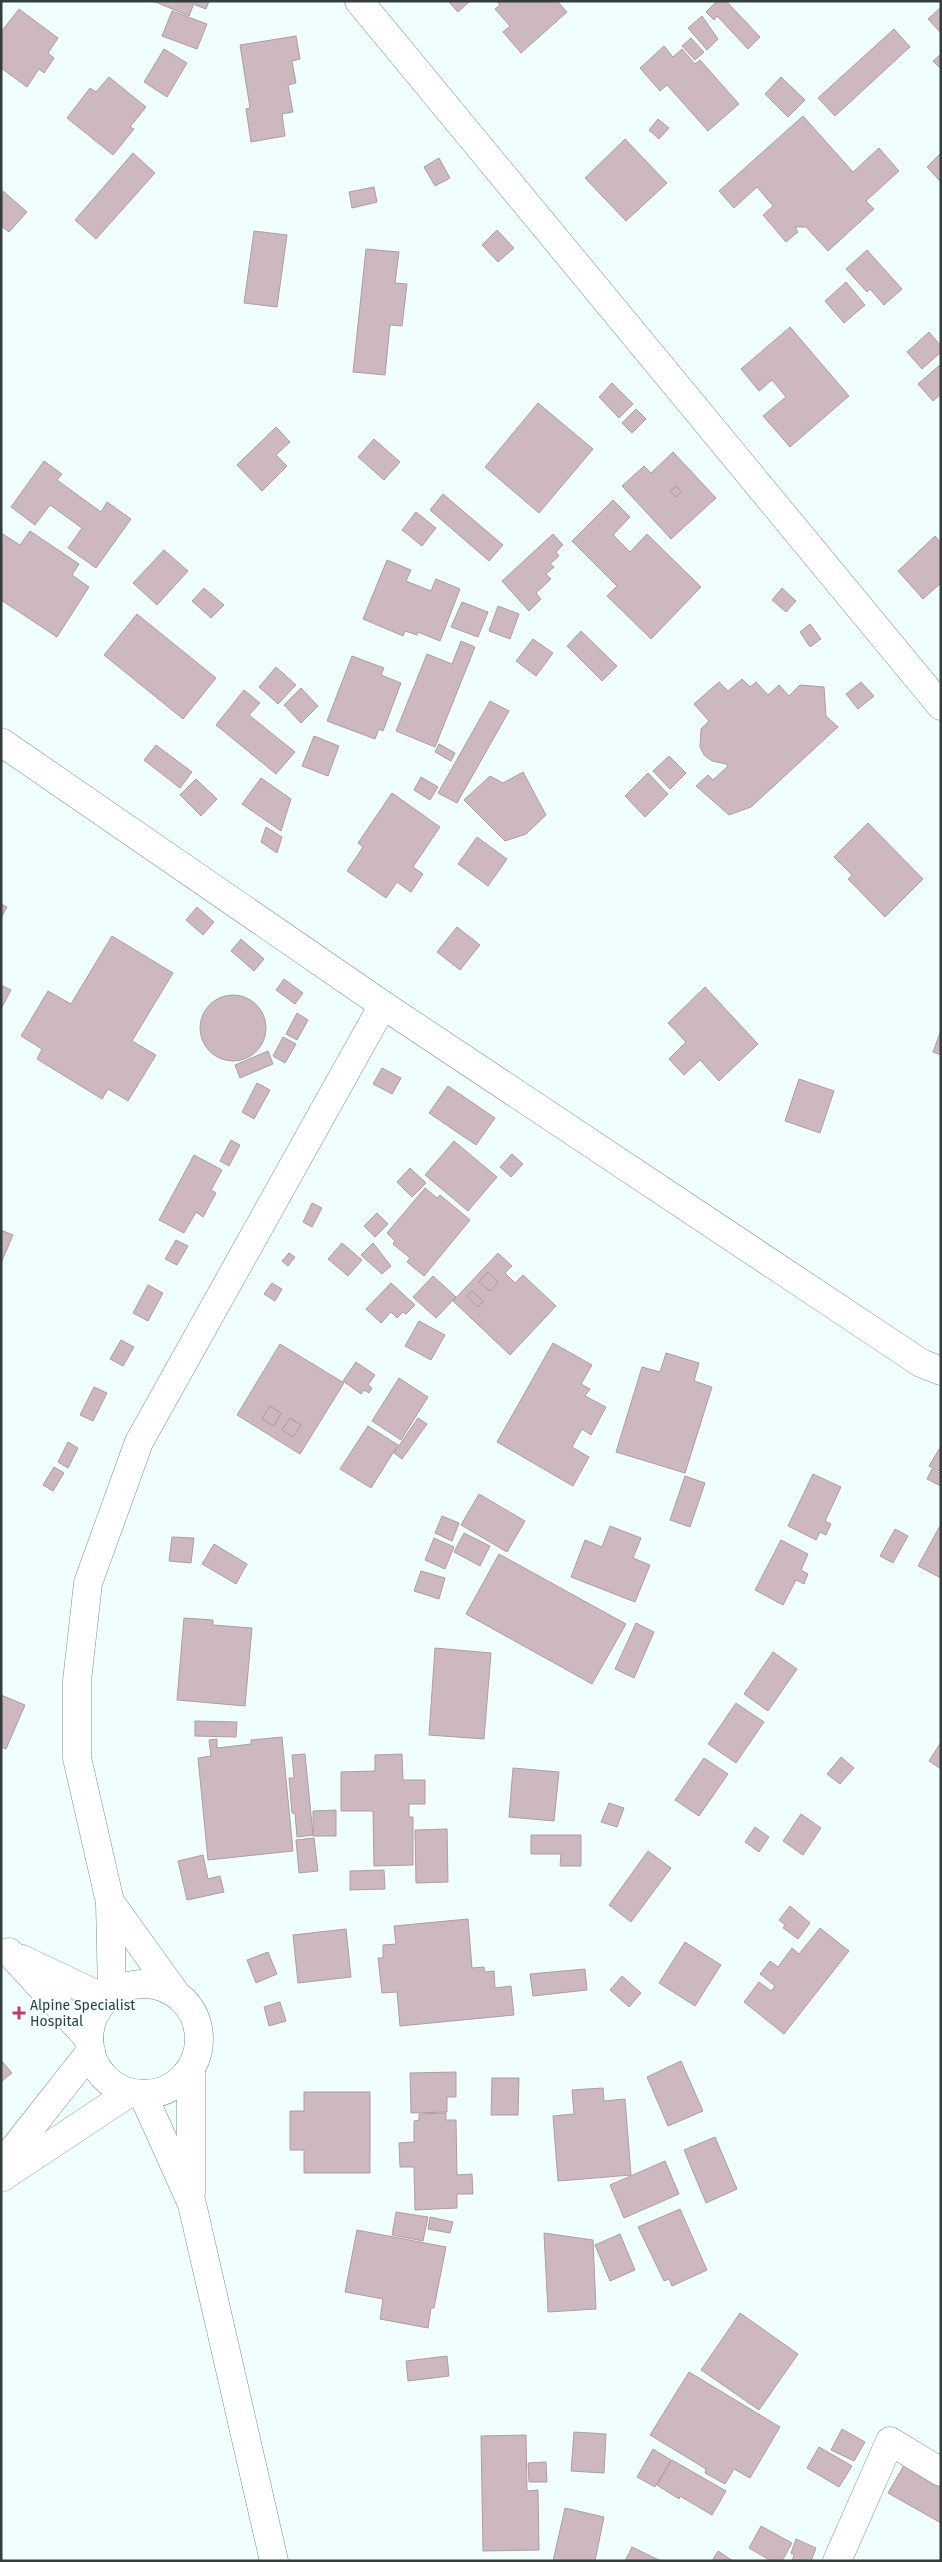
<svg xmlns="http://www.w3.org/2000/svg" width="942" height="2562" viewBox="0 0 942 2562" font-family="'Fira Sans',sans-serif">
  <rect width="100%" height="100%" fill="#f0fffe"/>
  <g fill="#ccb8be" stroke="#b09ca2" fill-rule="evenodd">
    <polygon points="153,1 195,1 189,16"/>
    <polygon points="196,1 209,1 206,9 195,5"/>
    <polygon points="448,1 470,1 458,12"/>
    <polygon points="497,1 557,1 567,12 521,53 503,32 510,26 495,9 500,5"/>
    <polygon points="717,1 726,1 760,37 748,49 717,16 714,20 706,12"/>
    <polygon points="941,7 941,33 928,19"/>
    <polygon points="19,9 58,38 48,53 54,58 44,73 39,69 27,87 1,68 1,32"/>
    <polygon points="172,11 207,24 197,49 162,36"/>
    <polygon points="702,16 718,39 707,50 688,28"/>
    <polygon points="894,29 910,47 835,116 818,98"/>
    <polygon points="296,36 300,59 292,61 296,83 288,85 293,112 282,114 285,136 251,142 246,109 250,108 240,45"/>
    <polygon points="691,38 704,52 695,60 682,46"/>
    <polygon points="664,46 673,57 682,49 695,64 700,60 739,104 708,131 667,85 660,91 640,68"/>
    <polygon points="164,49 187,63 167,97 144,82"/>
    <polygon points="941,54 941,69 933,61"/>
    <polygon points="109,77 146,107 130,127 134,129 113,155 67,118 90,88 96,92"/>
    <polygon points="781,77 805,100 788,117 765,94"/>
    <polygon points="803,116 853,172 879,148 899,171 866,201 874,209 828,251 806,227 795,227 798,232 786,242 763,215 773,206 757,187 734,208 719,191"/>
    <polygon points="658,119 669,128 659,139 649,130"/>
    <polygon points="625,139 667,183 626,221 585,178"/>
    <polygon points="133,153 155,173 96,239 75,220"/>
    <polygon points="941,153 941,181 940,181 927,167"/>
    <polygon points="439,158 450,178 435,186 424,167"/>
    <polygon points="374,187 377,202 352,208 349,192"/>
    <polygon points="3,191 27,212 9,232 1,226"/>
    <polygon points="497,230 514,248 498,262 482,245"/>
    <polygon points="254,231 287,235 277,307 244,303"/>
    <polygon points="366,249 399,252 395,283 407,284 402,326 390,325 385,375 353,372"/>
    <polygon points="867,250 902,289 884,305 870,289 867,292 846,269"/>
    <polygon points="846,282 865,305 844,323 825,301"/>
    <polygon points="790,327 849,396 790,447 763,416 786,397 772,380 759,391 741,369"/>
    <polygon points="929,332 941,346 941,352 922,369 907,352"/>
    <polygon points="941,364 941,394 933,401 918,384"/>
    <polygon points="612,383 633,404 619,418 599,397"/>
    <polygon points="538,403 593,449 539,513 485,467"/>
    <polygon points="636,409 646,419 632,433 622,423"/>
    <polygon points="276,427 290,442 276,455 287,466 262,491 237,465"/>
    <polygon points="374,439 400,462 384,480 358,457"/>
    <path d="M673,452L716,498L671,539L622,486L644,466L651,473ZM676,486L681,492L676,497L670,491Z"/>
    <polygon points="44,461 62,474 57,480 101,512 107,502 131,519 96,568 68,548 82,528 50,505 35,525 11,507"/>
    <polygon points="676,486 681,492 676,497 670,491"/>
    <polygon points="443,494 503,545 489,561 430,510"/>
    <polygon points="613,500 630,517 613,535 630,552 647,534 701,587 651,639 607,596 617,586 572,541"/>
    <polygon points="416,512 436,528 422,546 402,530"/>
    <polygon points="30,531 79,564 72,575 89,587 57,637 1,600 1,533 20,545"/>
    <polygon points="553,534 563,545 556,552 559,556 550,564 554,567 546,574 551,579 536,593 541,599 529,611 502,581"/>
    <polygon points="935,536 941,543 941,583 923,599 898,571"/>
    <polygon points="164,550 188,571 157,605 133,583"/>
    <polygon points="387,560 411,570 406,581 431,591 436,579 460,589 440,641 418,632 417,635 405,631 403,636 363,619"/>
    <polygon points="204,588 224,605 211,618 192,601"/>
    <polygon points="782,588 796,601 786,612 772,600"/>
    <polygon points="462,602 488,612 478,637 451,627"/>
    <polygon points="498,606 519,614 510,639 489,631"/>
    <polygon points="137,614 216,678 183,719 104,655"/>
    <polygon points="810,624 821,639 810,647 800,632"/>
    <polygon points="581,631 617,666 602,681 567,646"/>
    <polygon points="533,639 553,653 536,676 516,661"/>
    <polygon points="461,641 475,647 435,747 396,731 427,654 452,664"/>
    <polygon points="352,656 384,668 381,675 401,683 383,731 379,729 375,739 327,721"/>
    <polygon points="276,667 296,685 278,704 259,687"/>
    <polygon points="742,679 750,687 756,682 768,695 779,685 789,696 800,685 824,687 826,716 838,727 751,807 729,815 696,786 708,775 713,780 728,766 726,764 712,761 704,755 700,747 701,729 709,721 694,704 719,682 728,691"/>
    <polygon points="861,682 874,696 858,709 846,694"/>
    <polygon points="301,688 318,706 301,723 284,705"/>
    <polygon points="244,690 260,703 249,715 295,752 276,774 216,725"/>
    <polygon points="490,701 509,711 457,803 438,793"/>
    <polygon points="314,736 339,746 328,776 302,766"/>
    <polygon points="439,744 455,753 451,761 435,752"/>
    <polygon points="156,745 192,772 180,788 144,760"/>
    <polygon points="669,756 686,773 670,789 653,771"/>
    <polygon points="523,772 546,815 526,834 505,841 464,800 490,776 503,783"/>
    <polygon points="648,773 668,794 645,817 625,796"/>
    <polygon points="421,777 438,787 430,800 414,790"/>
    <polygon points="261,778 291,799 281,831 242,804"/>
    <polygon points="196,779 217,799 201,816 180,795"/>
    <polygon points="392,793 440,827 413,867 423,874 411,892 397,882 386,898 347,871 363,847 358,843"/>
    <polygon points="868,823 923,879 885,917 848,879 852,875 834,857"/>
    <polygon points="266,827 282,837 277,853 261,842"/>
    <polygon points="477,837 507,859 488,886 458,864"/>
    <polygon points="1,904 7,907 1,918"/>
    <polygon points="197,907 214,922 203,935 186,920"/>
    <polygon points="457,927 480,945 460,970 437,952"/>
    <polygon points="112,936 173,973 132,1041 156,1055 128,1101 108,1089 102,1099 37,1059 42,1049 21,1036 48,991 71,1004"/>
    <polygon points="241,939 264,959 254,971 231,951"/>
    <polygon points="284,979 303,993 295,1004 276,990"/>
    <polygon points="1,985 11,990 1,1009"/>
    <polygon points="705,987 758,1044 719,1081 700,1060 684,1075 669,1059 686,1042 668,1023"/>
    <circle cx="233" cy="1028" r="33"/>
    <polygon points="297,1013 308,1020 297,1040 286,1034"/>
    <polygon points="941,1030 941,1055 933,1052"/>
    <polygon points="283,1037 296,1044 285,1063 273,1056"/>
    <polygon points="268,1051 273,1064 240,1078 235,1065"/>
    <polygon points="382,1068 401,1078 392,1094 373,1084"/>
    <polygon points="799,1079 834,1091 820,1133 785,1121"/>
    <polygon points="257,1083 270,1090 254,1119 242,1112"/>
    <polygon points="448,1086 495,1118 476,1145 429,1113"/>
    <polygon points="231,1140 240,1145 229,1166 220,1161"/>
    <polygon points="454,1141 497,1177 468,1211 425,1175"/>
    <polygon points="512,1154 523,1164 511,1177 500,1167"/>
    <polygon points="194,1155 222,1170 211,1190 216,1193 203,1217 196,1212 184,1233 159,1220"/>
    <polygon points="410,1168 426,1183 412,1197 397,1182"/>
    <polygon points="425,1188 437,1198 440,1195 470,1220 424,1276 407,1262 410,1258 393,1244 395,1241 387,1233"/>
    <polygon points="312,1203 322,1208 312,1227 303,1222"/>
    <polygon points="377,1213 388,1224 375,1237 364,1226"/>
    <polygon points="1,1230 13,1235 1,1263"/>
    <polygon points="176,1240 188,1246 177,1265 165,1259"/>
    <polygon points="342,1243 362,1260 348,1276 328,1259"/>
    <polygon points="373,1243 391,1266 382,1274 361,1255"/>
    <polygon points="289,1253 295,1257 288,1266 282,1261"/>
    <path d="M498,1253L512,1266L505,1273L515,1283L523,1275L556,1306L510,1355L453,1301ZM488,1272L498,1282L490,1291L479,1282ZM472,1291L483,1301L478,1307L467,1296Z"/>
    <polygon points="488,1272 498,1282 490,1291 479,1282"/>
    <polygon points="433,1276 456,1297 436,1318 413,1297"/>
    <polygon points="272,1283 282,1289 275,1301 264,1294"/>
    <polygon points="391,1283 415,1305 406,1314 403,1312 397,1318 391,1312 381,1323 366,1309"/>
    <polygon points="148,1285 163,1293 148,1321 133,1313"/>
    <polygon points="472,1291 483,1301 478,1307 467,1296"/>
    <polygon points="419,1321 445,1335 431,1360 405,1346"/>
    <polygon points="121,1340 134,1347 123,1366 110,1359"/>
    <polygon points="553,1343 592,1365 581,1384 590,1389 585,1396 606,1407 591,1435 582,1429 572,1447 589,1457 573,1486 497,1442"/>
    <path d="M280,1344L344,1383L300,1454L237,1415ZM270,1406L281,1413L274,1426L262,1419ZM290,1418L301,1425L293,1437L282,1430Z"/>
    <polygon points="666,1353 699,1363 694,1381 712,1387 685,1473 616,1452 642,1367 660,1372"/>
    <polygon points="356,1362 375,1375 368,1385 372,1388 369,1393 364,1390 361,1394 343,1381"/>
    <polygon points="399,1378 428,1397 401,1440 372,1421"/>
    <polygon points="94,1387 107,1393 93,1421 80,1415"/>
    <polygon points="270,1406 281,1413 274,1426 262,1419"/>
    <polygon points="290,1418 301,1425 293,1437 282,1430"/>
    <polygon points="418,1418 427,1424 402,1459 394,1453"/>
    <polygon points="368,1426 398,1445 371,1488 340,1469"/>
    <polygon points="68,1442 78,1448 68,1468 58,1462"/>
    <polygon points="941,1446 941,1472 929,1466"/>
    <polygon points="54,1467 64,1473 53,1491 43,1485"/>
    <polygon points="932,1469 941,1474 941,1486 927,1479"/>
    <polygon points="813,1474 841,1487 825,1521 831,1524 826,1535 820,1532 816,1540 788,1526"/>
    <polygon points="685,1476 705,1483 690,1527 670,1520"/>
    <polygon points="479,1494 525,1521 507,1552 461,1525"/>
    <polygon points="442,1516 459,1523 452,1541 435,1533"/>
    <polygon points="941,1524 941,1578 918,1566"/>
    <polygon points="610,1526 641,1538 633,1558 650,1565 635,1602 571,1577 585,1540 602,1547"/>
    <polygon points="895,1529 908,1536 893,1563 880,1556"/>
    <polygon points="464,1533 490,1546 480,1566 454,1552"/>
    <polygon points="172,1537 194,1538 191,1563 169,1561"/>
    <polygon points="434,1538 454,1547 445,1569 425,1560"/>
    <polygon points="781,1540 808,1554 801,1570 808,1574 804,1584 796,1580 783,1605 755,1590"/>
    <polygon points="214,1544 247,1564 236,1584 202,1564"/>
    <polygon points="499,1554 626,1624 592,1684 466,1614"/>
    <polygon points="421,1571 445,1578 439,1599 414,1591"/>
    <polygon points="184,1618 213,1620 213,1625 252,1628 245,1706 177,1700"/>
    <polygon points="636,1623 654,1632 634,1678 615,1669"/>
    <polygon points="435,1648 491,1653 484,1739 429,1735"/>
    <polygon points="773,1652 797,1669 768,1711 744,1694"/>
    <polygon points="1,1695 25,1705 6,1749 1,1747"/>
    <polygon points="736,1703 764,1722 736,1763 708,1744"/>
    <polygon points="195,1721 237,1722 236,1737 195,1736"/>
    <polygon points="282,1737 293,1851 208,1860 198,1758 211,1756 209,1740 217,1739 217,1748 251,1744 251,1740"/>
    <polygon points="941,1742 941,1769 929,1761"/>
    <polygon points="305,1754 313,1835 297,1837 295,1813 292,1813 289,1778 294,1778 292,1755"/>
    <polygon points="402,1754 403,1780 425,1780 425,1804 409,1804 409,1817 413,1817 413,1865 374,1866 373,1811 341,1811 341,1772 375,1771 375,1755"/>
    <polygon points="841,1757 854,1768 840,1784 827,1774"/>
    <polygon points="704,1758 728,1774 699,1816 675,1800"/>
    <polygon points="513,1768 559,1772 554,1821 509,1817"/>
    <polygon points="609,1803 624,1808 617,1827 601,1822"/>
    <polygon points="336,1810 336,1836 313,1836 313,1811"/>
    <polygon points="801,1814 821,1828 803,1855 783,1841"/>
    <polygon points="755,1827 769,1837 759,1852 745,1842"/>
    <polygon points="447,1829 448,1882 416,1883 415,1830"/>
    <polygon points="531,1835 581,1835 581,1866 560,1866 561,1854 531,1854"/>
    <polygon points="314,1838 318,1871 299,1873 296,1840"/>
    <polygon points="648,1851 671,1868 631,1922 609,1905"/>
    <polygon points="203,1855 208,1879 220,1876 224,1892 187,1900 178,1861"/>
    <polygon points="384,1870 385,1889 350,1890 350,1871"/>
    <polygon points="790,1906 810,1923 798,1939 783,1928 785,1925 779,1920"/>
    <polygon points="468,1919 472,1968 484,1967 485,1972 494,1971 495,1988 511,1986 514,2015 400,2026 397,1992 382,1993 378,1958 383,1958 383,1945 396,1944 394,1926"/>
    <polygon points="820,1928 849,1951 784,2034 744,2002 759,1982 771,1991 775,1986 760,1974 770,1961 778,1967 792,1948 799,1954"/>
    <polygon points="346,1929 351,1977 298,1983 293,1935"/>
    <polygon points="685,1942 721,1965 695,2006 659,1983"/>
    <polygon points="268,1952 277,1974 256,1983 247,1960"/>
    <polygon points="585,1969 587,1990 533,1996 530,1974"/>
    <polygon points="622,1976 641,1993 629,2007 610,1990"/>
    <polygon points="280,2002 286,2021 269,2026 264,2007"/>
    <polygon points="1,2060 12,2073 1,2082"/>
    <polygon points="681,2061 703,2111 668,2126 647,2077"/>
    <polygon points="456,2072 456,2097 447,2097 447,2112 411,2113 410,2073"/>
    <polygon points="492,2078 519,2078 518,2115 491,2115"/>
    <polygon points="603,2088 604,2101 625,2099 631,2175 558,2181 553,2116 574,2114 572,2090"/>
    <polygon points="304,2092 370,2092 370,2173 304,2173 304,2150 290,2150 290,2111 304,2111"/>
    <polygon points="446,2113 446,2120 456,2120 457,2175 472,2174 473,2194 457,2194 457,2208 415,2210 414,2167 400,2167 399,2143 414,2142 414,2121 419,2120 419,2114"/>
    <polygon points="715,2137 737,2189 706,2203 684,2150"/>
    <polygon points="665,2161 679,2194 624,2218 610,2185"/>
    <polygon points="680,2209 707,2270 672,2286 669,2279 664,2281 638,2227"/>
    <polygon points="396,2212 428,2217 423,2241 392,2235"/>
    <polygon points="430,2217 453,2222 450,2233 428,2229"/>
    <polygon points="357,2230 446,2247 434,2308 431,2308 428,2328 380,2319 383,2299 345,2292"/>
    <polygon points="544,2233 593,2240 596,2309 548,2312"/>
    <polygon points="620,2234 635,2270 610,2281 595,2245"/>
    <polygon points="740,2313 798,2354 759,2410 701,2370"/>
    <polygon points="447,2356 449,2376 408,2381 406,2361"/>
    <polygon points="689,2372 780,2427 750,2478 734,2469 725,2484 705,2473 706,2469 650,2435"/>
    <polygon points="842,2429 865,2442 854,2461 831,2450"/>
    <polygon points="574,2432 606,2434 604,2473 571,2471"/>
    <polygon points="526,2435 527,2491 538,2490 539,2550 483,2551 481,2436"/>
    <polygon points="819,2447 852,2466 839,2487 807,2468"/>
    <polygon points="653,2449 671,2460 655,2487 637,2477"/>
    <polygon points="672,2460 726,2491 712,2515 680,2496 679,2499 657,2485"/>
    <polygon points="907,2460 941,2479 941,2523 888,2493"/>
    <polygon points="546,2462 547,2482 529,2482 528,2463"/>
    <polygon points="565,2508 604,2517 595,2561 553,2561"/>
    <polygon points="761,2526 792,2543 782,2561 771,2561 749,2548"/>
    <polygon points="796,2539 816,2548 811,2561 792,2561 794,2555 791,2553"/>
    <polygon points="632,2547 661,2561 625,2561"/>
    <polygon points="718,2551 733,2561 712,2561"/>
  </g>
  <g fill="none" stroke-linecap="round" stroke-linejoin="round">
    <defs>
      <g id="minor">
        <polyline points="359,1 941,706"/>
        <polyline points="1,742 383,1005 921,1363 941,1371"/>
        <polyline points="110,1902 174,1991"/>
        <polyline points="9,1952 89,2039"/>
        <polyline points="22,1959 106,1999"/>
        <circle cx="144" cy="2039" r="55"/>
        <polyline points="112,1994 110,1902 77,1758 77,1681 88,1583 139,1442 383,1005"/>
        <polyline points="191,2070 191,2193"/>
        <polyline points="143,2095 192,2204 274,2561"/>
        <polyline points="1,2165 91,2051"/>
        <polyline points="1,2178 129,2093"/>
        <polyline points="837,2561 890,2441 941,2472"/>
      </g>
    </defs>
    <use href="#minor" stroke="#798e8e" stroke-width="29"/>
    <use href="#minor" stroke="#fff" stroke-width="28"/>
  </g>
  <path fill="#c13873" stroke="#f0fffe" stroke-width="2" d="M16.5 2005.5h5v5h5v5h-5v5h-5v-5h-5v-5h5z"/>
  <g text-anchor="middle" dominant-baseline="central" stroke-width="4" stroke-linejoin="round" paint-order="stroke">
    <g font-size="14" fill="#333d3c" stroke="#f0fffe" text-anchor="start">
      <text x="30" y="2005">Alpine Specialist<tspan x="30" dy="16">Hospital</tspan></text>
    </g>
  </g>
  <rect width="942" height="2562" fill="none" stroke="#333d3c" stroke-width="5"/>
</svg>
